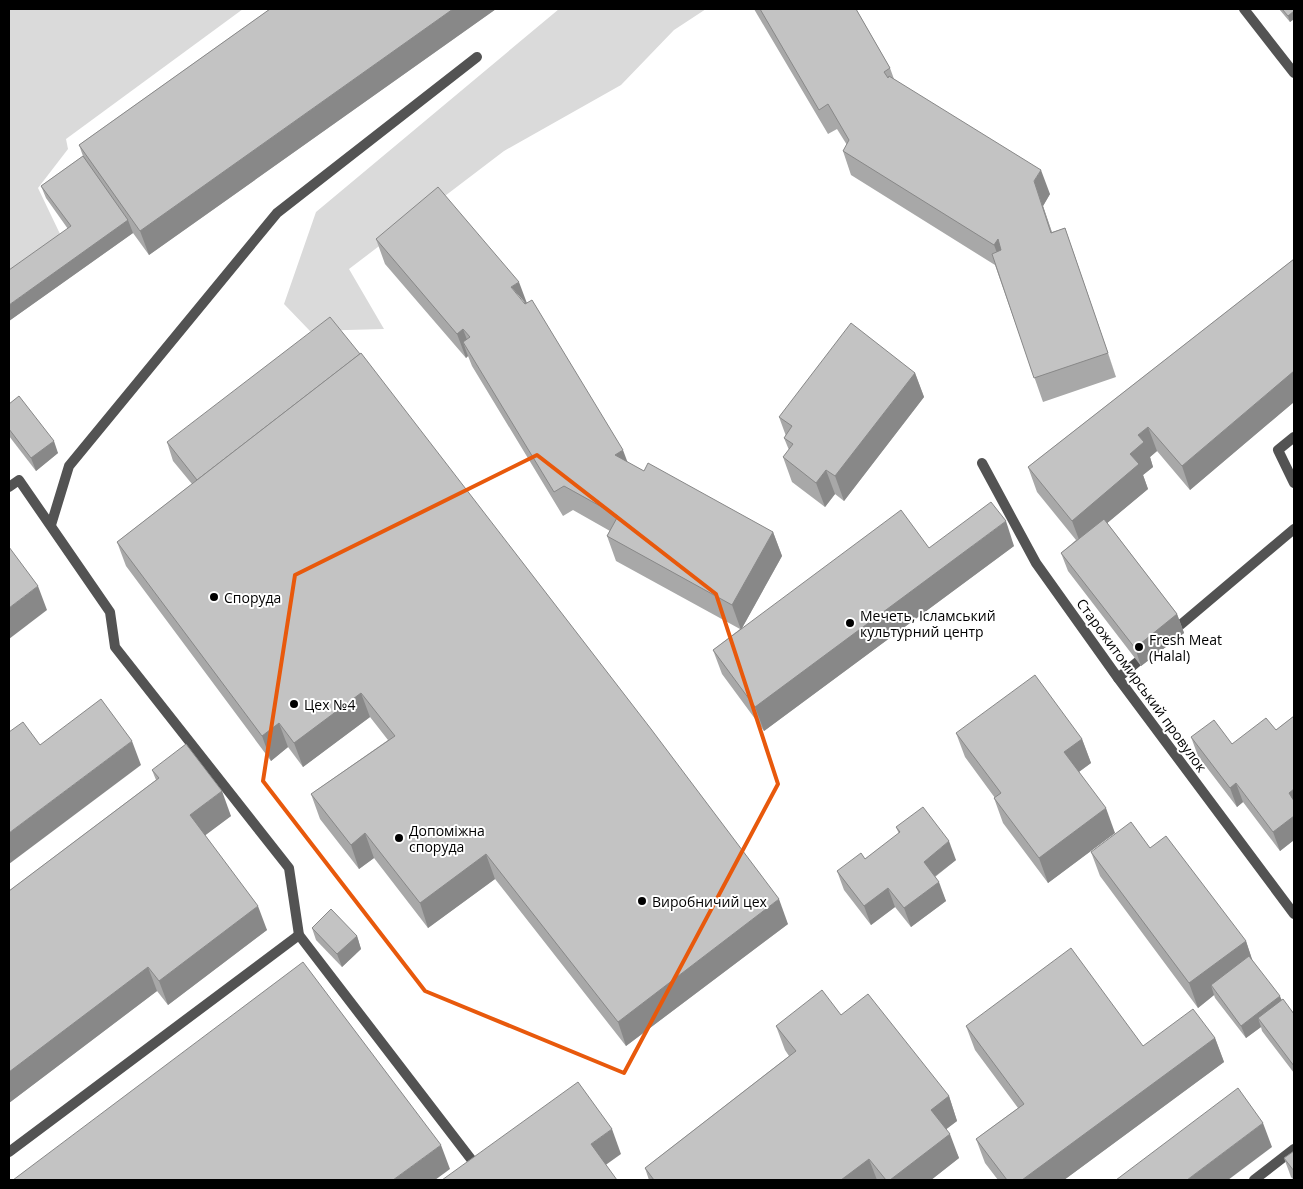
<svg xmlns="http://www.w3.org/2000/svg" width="1303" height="1189" viewBox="0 0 1303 1189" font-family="'Open Sans',sans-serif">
  <rect width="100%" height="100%" fill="#fff"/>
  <g fill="#dadada">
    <polygon points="9,9 243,9 66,139 68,149 38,188 61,236 9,274"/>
    <polygon points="559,9 706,9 674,30 621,85 504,151 349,269 384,329 310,331 284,304 316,212"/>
  </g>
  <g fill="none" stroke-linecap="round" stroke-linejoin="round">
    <g stroke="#535353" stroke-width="10">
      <polyline points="1244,9 1294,73"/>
      <polyline points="1294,437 1278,450 1294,483"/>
      <polyline points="9,487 19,480 110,612 115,647 289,868 299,935 474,1163"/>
      <polyline points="51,525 69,466 277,213 477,57"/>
      <polyline points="1172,632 1294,529"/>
      <polyline points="1118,678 1148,653"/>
      <polyline points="9,1152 299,935"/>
      <polyline points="1254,1180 1294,1149"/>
    </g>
    <polyline stroke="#535353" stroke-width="10" points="982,463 1036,563 1118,678 1294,914"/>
  </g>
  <g fill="#a8a8a8">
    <polygon points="270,9 496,9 149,255 133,233 9,321 68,229 46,198 41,186 83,156 79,145"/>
    <polygon points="754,9 856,9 890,68 894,79 1050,194 1043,206 1052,232 1065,228 1116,377 1043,402 995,265 851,175 843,151 847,145 837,129 828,134"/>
    <polygon points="1279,9 1294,9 1294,19 1290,22"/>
    <polygon points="376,239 527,303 628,463 644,471 773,532 782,556 742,628 929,548 1014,546 764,731 722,674 713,650 740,629 616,561 607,536 610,531 573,510 563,516 472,366 468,356 466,358 385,264"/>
    <polygon points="1294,259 1294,402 1190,490 1157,451 1150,457 1153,467 1143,475 1148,489 1107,523 1177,614 1184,633 1141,666 1068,571 1061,553 1076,540 1037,492 1028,467"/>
    <polygon points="915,373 924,397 844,501 835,494 825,507 792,482 783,457 789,450 784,438 786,436 779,417"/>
    <polygon points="9,404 58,453 36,471 9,436"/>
    <polygon points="167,442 788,924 626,1046 495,879 428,928 374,858 359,869 320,819 311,794 388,740 370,717 303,767 288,747 271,761 126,566 117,542 192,484 173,461"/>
    <polygon points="1294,716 1294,840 1280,851 1243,802 1237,807 1198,756 1191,737 1232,744 1276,730"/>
    <polygon points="956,733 1082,739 1091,763 1079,772 1115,833 1048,883 1003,823 994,798 995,798 965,757"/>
    <polygon points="152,770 231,816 205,835 267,930 168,1005 157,991 9,1103 9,891 156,780"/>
    <polygon points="896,827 956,860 935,877 946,901 911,927 895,907 871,925 844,890 837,871 865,859 899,834"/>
    <polygon points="1150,848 1246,941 1252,960 1282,1000 1294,1014 1294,1073 1262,1031 1261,1027 1246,1038 1215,998 1214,995 1198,1008 1100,876 1091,852"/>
    <polygon points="312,928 357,936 361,949 342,967 316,940"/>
    <polygon points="841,1015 949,1096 957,1121 946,1129 959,1158 931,1180 649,1180 645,1168 789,1056 785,1050 776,1026"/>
    <polygon points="966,1026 1143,1046 1215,1038 1224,1062 1064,1180 998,1180 985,1163 976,1139 1018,1108 975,1050"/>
    <polygon points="1294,1151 1294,1180 1291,1177 1284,1158"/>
  </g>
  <g fill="#888">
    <polygon points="453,9 496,9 149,255 140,231"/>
    <polygon points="1294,11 1294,19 1290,22 1288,16"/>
    <polygon points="1041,170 1050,194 1043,206 1060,257 1034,181"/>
    <polygon points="128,220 133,233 9,321 9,305"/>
    <polygon points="1065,228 1073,252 1116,377 1108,353"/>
    <polygon points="998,239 1006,264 1003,269 994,245"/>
    <polygon points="519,282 528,306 511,287"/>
    <polygon points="463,329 472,353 463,342 468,356 466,358 457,334"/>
    <polygon points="1294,371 1294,402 1190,490 1182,466"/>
    <polygon points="915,373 924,397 844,501 835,476"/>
    <polygon points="1148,427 1157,451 1150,457 1153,467 1143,475 1148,489 1081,545 1072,521 1130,454 1138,435"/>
    <polygon points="54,441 58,453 36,471 31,458"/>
    <polygon points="623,450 632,474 615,455"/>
    <polygon points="826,470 835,494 825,507 816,483"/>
    <polygon points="1006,521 1014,546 764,731 755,707"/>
    <polygon points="773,532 782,556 741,630 732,605"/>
    <polygon points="38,586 47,610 9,639 9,608"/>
    <polygon points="1177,614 1184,633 1141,666 1135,648"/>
    <polygon points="361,693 370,717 303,767 294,743"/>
    <polygon points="279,723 288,747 271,761 262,736"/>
    <polygon points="1082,739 1091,763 1073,776 1064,752"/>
    <polygon points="132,741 141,765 9,864 9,833"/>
    <polygon points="1236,783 1243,802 1237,807 1230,788"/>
    <polygon points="1294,789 1294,809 1289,793"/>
    <polygon points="222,791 231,816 199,840 190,815"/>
    <polygon points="1106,808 1115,833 1048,883 1039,858"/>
    <polygon points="1294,816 1294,840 1280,851 1273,832"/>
    <polygon points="365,833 374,858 359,869 351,845"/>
    <polygon points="949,841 956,860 930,880 924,862"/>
    <polygon points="486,854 495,879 428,928 420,903"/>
    <polygon points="939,882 946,901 911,927 904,908"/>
    <polygon points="888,888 895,907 871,925 864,906"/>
    <polygon points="779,899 788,924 626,1046 618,1022"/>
    <polygon points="258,906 267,930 168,1005 159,981"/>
    <polygon points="357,936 361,949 342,967 337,954"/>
    <polygon points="1246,941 1254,965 1211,985 1214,995 1198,1008 1189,983"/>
    <polygon points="148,967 157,991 9,1103 9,1072"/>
    <polygon points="1280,996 1285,1009 1258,1018 1261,1027 1246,1038 1241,1026"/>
    <polygon points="1215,1038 1224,1062 1064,1180 1022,1180"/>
    <polygon points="949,1096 957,1121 940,1134 931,1110"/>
    <polygon points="1263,1123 1272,1147 1228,1180 1187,1180"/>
    <polygon points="612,1129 621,1154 600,1169 591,1144"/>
    <polygon points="950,1134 959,1158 931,1180 890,1180"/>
    <polygon points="441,1145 450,1169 435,1180 393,1180"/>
    <polygon points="869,1159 877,1180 841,1180"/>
  </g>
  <g fill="#c3c3c3" stroke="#888">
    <polygon points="270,9 453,9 140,231 79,145"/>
    <polygon points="760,9 856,9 890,68 884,72 888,78 889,76 1041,170 1034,181 1051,233 1065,228 1108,353 1034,378 992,254 1001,250 998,239 994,245 843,151 849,140 828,104 819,110"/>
    <polygon points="1282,9 1294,9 1294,11 1288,16"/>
    <polygon points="83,156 128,220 9,305 9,270 71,226 41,186"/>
    <polygon points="438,187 519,282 511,287 525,304 532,300 623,450 615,455 644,471 648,463 773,532 732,605 607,536 618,516 564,486 554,492 463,342 470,337 463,329 457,334 376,239"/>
    <polygon points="1294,259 1294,371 1182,466 1148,427 1138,435 1144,442 1130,454 1139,464 1072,521 1028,467"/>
    <polygon points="330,317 360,354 197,480 167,442"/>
    <polygon points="851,323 915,373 835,476 826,470 816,483 783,457 793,444 784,438 792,426 779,417"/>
    <polygon points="361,353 651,729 779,899 618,1022 486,854 420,903 365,833 351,845 311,794 395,736 361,693 294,743 279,723 262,736 117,542"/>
    <polygon points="19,396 54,441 31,458 9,429 9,404"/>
    <polygon points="991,502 1006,521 755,707 713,650 901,510 929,548"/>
    <polygon points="1104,519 1177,614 1135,648 1061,553"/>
    <polygon points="9,547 38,586 9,608"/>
    <polygon points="1035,675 1082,739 1064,752 1106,808 1039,858 994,798 1001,793 956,733"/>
    <polygon points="101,699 132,741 9,833 9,732 23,722 40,745"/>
    <polygon points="1294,716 1294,789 1289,793 1294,801 1294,816 1273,832 1236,783 1230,788 1191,737 1214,720 1232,744 1266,718 1276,730"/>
    <polygon points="186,744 222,791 190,815 258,906 159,981 148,967 9,1072 9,891 159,778 152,770"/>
    <polygon points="923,807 949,841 924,862 939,882 904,908 888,888 864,906 837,871 861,853 865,859 900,832 896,827"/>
    <polygon points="1131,822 1150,848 1166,836 1246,941 1189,983 1091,852"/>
    <polygon points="331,909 357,936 337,954 312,928"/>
    <polygon points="1071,948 1143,1046 1193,1009 1215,1038 1022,1180 1007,1180 976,1139 1024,1104 966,1026"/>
    <polygon points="1249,956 1280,996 1241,1026 1211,985"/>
    <polygon points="303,962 441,1145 393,1180 13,1180"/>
    <polygon points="822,990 841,1015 868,994 949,1096 931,1110 950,1134 890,1180 886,1180 869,1159 841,1180 654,1180 645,1168 796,1051 776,1026"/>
    <polygon points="1283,999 1294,1014 1294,1066 1258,1018"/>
    <polygon points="578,1082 612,1129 591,1144 617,1180 442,1180"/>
    <polygon points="1238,1088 1263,1123 1187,1180 1116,1180"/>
    <polygon points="1294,1151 1294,1171 1284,1158"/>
  </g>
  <path fill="none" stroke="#e8590c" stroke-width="4" stroke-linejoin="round" d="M537,455L716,594L778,784L624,1073L425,991L263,781L295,575Z"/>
  <g fill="#000" stroke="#fff" stroke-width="2">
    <circle cx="214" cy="597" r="5"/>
    <circle cx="850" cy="623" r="5"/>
    <circle cx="1139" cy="647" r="5"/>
    <circle cx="294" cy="704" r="5"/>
    <circle cx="399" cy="838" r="5"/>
    <circle cx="642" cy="901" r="5"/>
  </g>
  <g text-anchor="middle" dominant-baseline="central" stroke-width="4" stroke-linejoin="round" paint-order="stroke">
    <g font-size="14" fill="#000" stroke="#fff" text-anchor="start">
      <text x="224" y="597">Споруда</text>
      <text x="860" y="615">Мечеть, Ісламський<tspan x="860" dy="16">культурний центр</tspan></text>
      <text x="1149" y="639">Fresh Meat<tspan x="1149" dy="16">(Halal)</tspan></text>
      <text x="304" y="704">Цех №4</text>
      <text x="409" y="830">Допоміжна<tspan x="409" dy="16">споруда</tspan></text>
      <text x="652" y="901">Виробничий цех</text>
    </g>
    <g font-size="14" fill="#000" stroke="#fff">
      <text transform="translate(1142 685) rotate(54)">Старожитомирський провулок</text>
    </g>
  </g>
  <rect width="1303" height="1189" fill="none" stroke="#000000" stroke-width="20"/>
</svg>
